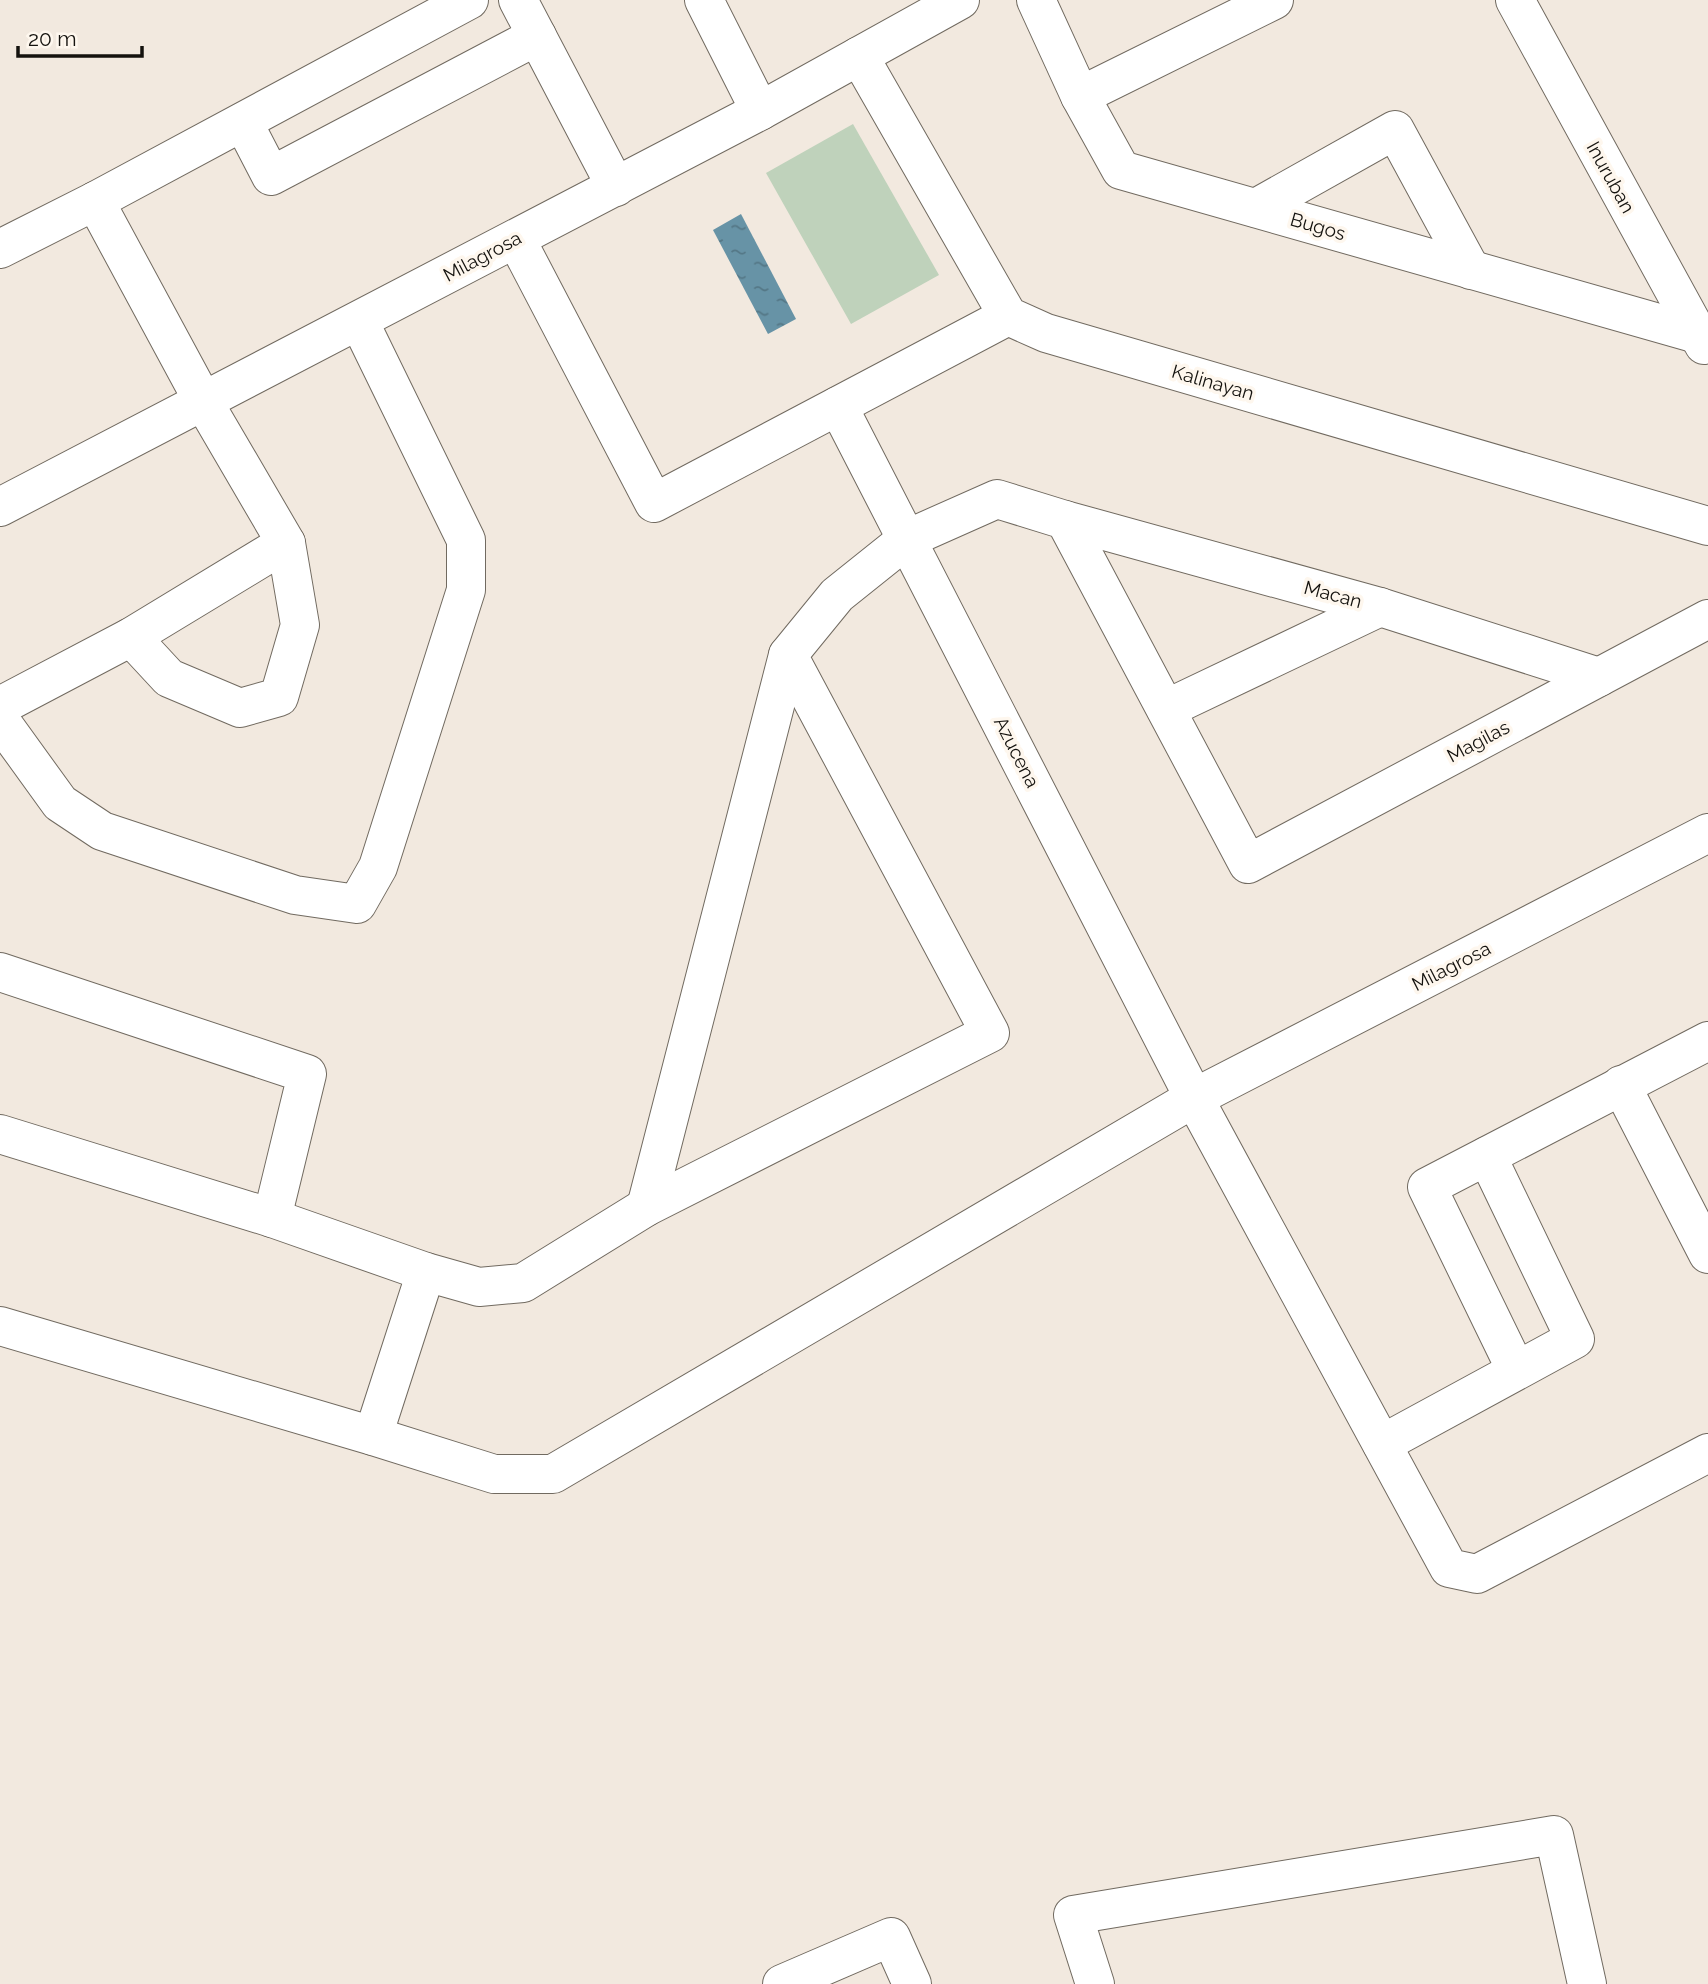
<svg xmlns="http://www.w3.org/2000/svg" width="1708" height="1984" viewBox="0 0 1708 1984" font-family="Raleway,sans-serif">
  <defs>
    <pattern id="water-ripples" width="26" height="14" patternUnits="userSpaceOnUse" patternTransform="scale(1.75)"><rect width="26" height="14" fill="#6793a6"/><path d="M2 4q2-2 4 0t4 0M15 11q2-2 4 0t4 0" fill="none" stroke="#547786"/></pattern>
  </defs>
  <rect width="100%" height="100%" fill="#f2e9df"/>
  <polygon fill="#bfd2bb" points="853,124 939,275 851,324 766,173"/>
  <polygon fill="url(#water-ripples)" points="741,214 796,319 768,334 713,230"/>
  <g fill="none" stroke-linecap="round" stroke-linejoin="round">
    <defs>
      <g id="minor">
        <polyline points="518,0 616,187"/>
        <polyline points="704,0 760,111"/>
        <polyline points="1036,0 1080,96 1121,170 1697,334"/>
        <polyline points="1515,0 1704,345"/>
        <polyline points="859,56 1008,316 1046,333 1708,526"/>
        <polyline points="1080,96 1274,0"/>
        <polyline points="243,122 271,176 537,36"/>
        <polyline points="95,201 203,401 286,543 300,625 279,697 240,708 169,678 131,637"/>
        <polyline points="1256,208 1395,130 1471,270"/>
        <polyline points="516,239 654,503 1008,316"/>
        <polyline points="0,249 95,201 469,0"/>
        <polyline points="838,406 1194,1098 1449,1568 1477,1574 1708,1453"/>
        <polyline points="0,507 760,111 960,0"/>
        <polyline points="1065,520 1380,607 1599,677"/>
        <polyline points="0,706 131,637 286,543"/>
        <polyline points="1166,709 1380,607"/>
        <polyline points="0,720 60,803 102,831 295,895 357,904 378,867 466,590 466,540 359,321"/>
        <polyline points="0,972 307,1074 272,1218"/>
        <polyline points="1621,1085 1708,1254"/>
        <polyline points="0,1134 272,1218 426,1272 479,1287 523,1283 646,1207 990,1033 788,655 837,595 907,539 997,499 1065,520 1248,864 1708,619"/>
        <polyline points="646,1207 788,655"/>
        <polyline points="0,1326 373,1436 494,1474 553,1474 1194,1098 1708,833"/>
        <polyline points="1516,1370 1427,1187 1708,1041"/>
        <polyline points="373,1436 426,1272"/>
        <polyline points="1382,1444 1575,1339 1487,1156"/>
        <polyline points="782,1984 891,1937 912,1984"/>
        <polyline points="1095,1984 1073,1915 1554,1835 1587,1984"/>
      </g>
    </defs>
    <use href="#minor" stroke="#716a60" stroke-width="40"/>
    <use href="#minor" stroke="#fff" stroke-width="38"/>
  </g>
  <g text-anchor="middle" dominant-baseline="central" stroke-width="7" stroke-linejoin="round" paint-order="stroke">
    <g font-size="19" fill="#14120e" stroke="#fef7ee">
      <text transform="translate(1611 177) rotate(61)">Inuruban</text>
      <text transform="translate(1318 226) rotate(16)">Bugos</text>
      <text transform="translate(482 256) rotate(-28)">Milagrosa</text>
      <text transform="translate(1213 382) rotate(16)">Kalinayan</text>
      <text transform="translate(1333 594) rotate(15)">Macan</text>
      <text transform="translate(1478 741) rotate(-28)">Magilas</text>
      <text transform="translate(1017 752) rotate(63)">Azucena</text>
      <text transform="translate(1451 966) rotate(-27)">Milagrosa</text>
    </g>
  </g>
  <path d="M18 46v10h124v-10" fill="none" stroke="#14120e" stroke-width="3.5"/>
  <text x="28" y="46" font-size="21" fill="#14120e" stroke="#fef7ee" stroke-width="5" paint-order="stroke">20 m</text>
</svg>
